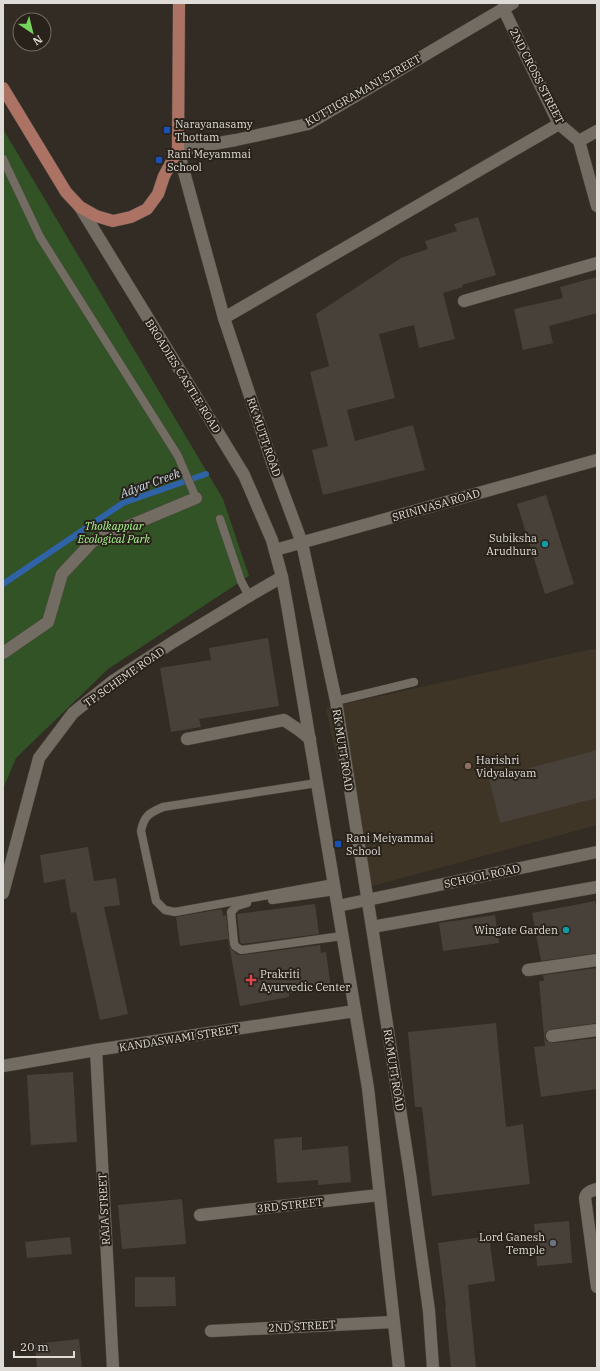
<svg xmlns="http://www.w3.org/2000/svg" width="600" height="1371" viewBox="0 0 600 1371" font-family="'IBM Plex Serif',serif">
  <rect width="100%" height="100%" fill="#322c24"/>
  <polygon fill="#3f3527" points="597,648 597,825 365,888 326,708"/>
  <polygon fill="#315325" points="3,129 223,499 249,576 108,669 16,758 3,789"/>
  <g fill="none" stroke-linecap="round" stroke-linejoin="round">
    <polyline stroke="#3062a7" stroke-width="6" points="3,584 123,503 206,474"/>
  </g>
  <g fill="#484139">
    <polygon points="478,217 496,275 462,285 463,287 443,293 455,339 419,348 414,325 379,334 395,398 347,410 355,441 413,425 425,470 323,495 312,450 328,446 310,372 329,366 316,314 401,258 428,249 425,241 457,231 454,224"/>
    <polygon points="597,277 597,313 549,326 553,343 523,350 514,309 563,298 560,287"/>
    <polygon points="546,495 574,584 545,594 517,504"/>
    <polygon points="268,638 279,706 199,719 201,727 171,732 160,668 211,660 209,648"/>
    <polygon points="597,750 597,798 500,823 489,779"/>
    <polygon points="88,847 94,881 116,878 120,905 104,907 128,1014 100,1020 76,912 71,913 65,879 44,883 40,855"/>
    <polygon points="595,901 597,913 597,953 541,961 532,913"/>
    <polygon points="315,904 319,934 242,944 240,942 237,914"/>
    <polygon points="222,909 223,916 226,915 230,948 238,955 242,955 320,945 321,953 326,952 331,988 289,993 289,997 240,1006 228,939 180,946 176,917"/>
    <polygon points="495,915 499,943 443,951 439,923"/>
    <polygon points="597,968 597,1023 551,1029 545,1033 545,1037 546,1041 553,1043 597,1038 597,1089 541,1097 534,1047 545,1046 539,981 544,981 543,975"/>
    <polygon points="496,1023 506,1127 523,1124 530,1184 432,1196 422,1107 415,1107 408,1032"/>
    <polygon points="73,1072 77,1142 31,1145 27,1075"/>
    <polygon points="302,1137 302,1150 348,1146 351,1182 318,1185 318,1180 277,1183 274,1139"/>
    <polygon points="182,1199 186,1244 122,1249 118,1205"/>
    <polygon points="569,1221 572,1263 537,1266 534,1224"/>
    <polygon points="489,1236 495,1281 468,1285 476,1368 451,1368 445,1307 446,1307 438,1243"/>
    <polygon points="70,1237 72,1254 27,1258 25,1242"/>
    <polygon points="135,1277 175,1277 176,1306 135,1307"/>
    <polygon points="79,1339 82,1368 37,1368 35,1344"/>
  </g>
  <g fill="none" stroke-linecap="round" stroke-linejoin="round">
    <defs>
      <g id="lane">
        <polyline points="3,159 40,237 178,456 196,498"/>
        <polyline points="220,519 241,581 249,596"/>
        <polyline points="336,701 414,682"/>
        <path d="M317,783L163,807C149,813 144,816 141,831L156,901L165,910L175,912L334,883"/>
        <polyline points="272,900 335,891"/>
        <polyline points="247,903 237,906 231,912 234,943 235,946 241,950 342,936"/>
      </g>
      <g id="street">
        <polyline points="503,8 559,124 579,141 597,206"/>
        <polyline points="579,141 597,131"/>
        <polyline points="178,150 236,140 308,124 513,3"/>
        <polyline points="464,301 597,263"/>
        <polyline points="224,318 559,124"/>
        <polyline points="3,653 48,622 62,574 93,541 196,498"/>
        <polyline points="187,739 284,720 299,730 310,739"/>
        <polyline points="3,893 39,758 73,713 113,681 173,642 249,596 282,577"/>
        <polyline points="338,906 597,852"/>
        <polyline points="372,927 597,887"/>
        <polyline points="528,970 597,960"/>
        <polyline points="552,1036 597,1030"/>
        <polyline points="96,1050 113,1368"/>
        <polyline points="3,1066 96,1050 355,1011"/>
        <path d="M597,1189C591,1191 586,1192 585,1198L597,1287"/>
        <polyline points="200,1215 379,1195"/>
        <polyline points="211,1331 393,1322"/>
      </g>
      <g id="secondary">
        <polyline points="178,150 224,318 273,465 302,543 336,701 374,940 410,1174 429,1311 433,1368"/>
        <polyline points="80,207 244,475 272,540 282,577 288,610 368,1088 399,1368"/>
        <polyline points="275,550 597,460"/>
      </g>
      <polyline id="primary" points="3,88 66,192 80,207 96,216 113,221 131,217 147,209 158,194 164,176 178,150 179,3"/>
    </defs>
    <use href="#lane" stroke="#4d4841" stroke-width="9"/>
    <use href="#street" stroke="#4d4841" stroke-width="13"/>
    <use href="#secondary" stroke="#4d4841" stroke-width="13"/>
    <use href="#primary" stroke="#4d4841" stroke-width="13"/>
    <use href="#lane" stroke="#736c62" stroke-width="8"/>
    <use href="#street" stroke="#736c62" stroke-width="12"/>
    <use href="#secondary" stroke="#736c62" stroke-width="12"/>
    <use href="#primary" stroke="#ac7364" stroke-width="12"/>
  </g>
  <g fill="#1a4fb4" stroke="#28221a" stroke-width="1.5">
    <rect x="163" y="126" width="8" height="8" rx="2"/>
    <rect x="155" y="156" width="8" height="8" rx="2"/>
    <rect x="334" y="840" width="8" height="8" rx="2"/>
  </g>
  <g fill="#0f9aa8" stroke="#28221a" stroke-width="1.5">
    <circle cx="545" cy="544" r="4"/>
    <circle cx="566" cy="930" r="4"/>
  </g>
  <circle fill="#8d6e63" stroke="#28221a" stroke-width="1.5" cx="468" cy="766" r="4"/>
  <path fill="#e0444e" stroke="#28221a" stroke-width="1.5" d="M249 974h4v4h4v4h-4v4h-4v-4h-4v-4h4z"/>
  <circle fill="#6b7280" stroke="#28221a" stroke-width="1.5" cx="553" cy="1243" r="4"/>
  <g text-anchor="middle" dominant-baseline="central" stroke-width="4" stroke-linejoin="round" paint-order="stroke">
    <g font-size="11" fill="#dfdbd6" stroke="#28221a">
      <text transform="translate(537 76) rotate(63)">2ND CROSS STREET</text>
      <text transform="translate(363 90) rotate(-30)">KUTTIGRAMANI STREET</text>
      <text transform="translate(183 376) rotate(58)">BROADIES CASTLE ROAD</text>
      <text transform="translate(264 437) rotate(71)">RK MUTT ROAD</text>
      <text transform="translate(436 505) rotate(-16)">SRINIVASA ROAD</text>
      <text transform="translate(124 677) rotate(-35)">TP SCHEME ROAD</text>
      <text transform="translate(343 750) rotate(81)">RK MUTT ROAD</text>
      <text transform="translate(482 876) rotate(-12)">SCHOOL ROAD</text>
      <text transform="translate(179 1038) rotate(-9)">KANDASWAMI STREET</text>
      <text transform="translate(394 1070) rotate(81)">RK MUTT ROAD</text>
      <text transform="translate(290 1205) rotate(-6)">3RD STREET</text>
      <text transform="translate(104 1209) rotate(-93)">RAJA STREET</text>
      <text transform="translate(302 1326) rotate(-3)">2ND STREET</text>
    </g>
    <g font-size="11" fill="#dfdbd6" stroke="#28221a" text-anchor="start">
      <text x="175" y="124">Narayanasamy<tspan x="175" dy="13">Thottam</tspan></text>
      <text x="167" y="154">Rani Meyammai<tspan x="167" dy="13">School</tspan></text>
      <text x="537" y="538" text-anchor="end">Subiksha<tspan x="537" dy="13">Arudhura</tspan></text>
      <text x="476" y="760">Harishri<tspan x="476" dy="13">Vidyalayam</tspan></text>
      <text x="346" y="838">Rani Meiyammai<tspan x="346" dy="13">School</tspan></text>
      <text x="558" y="930" text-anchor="end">Wingate Garden</text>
      <text x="260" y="974">Prakriti<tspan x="260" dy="13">Ayurvedic Center</tspan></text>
      <text x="545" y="1237" text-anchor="end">Lord Ganesh<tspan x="545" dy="13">Temple</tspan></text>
    </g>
    <g font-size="11" font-style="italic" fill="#aaf791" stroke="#28221a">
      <text x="114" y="526">Tholkappiar<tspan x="114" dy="13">Ecological Park</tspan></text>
    </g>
    <g font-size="12" font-style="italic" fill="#ccdaed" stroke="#28221a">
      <text transform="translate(150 483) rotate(-20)">Adyar Creek</text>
    </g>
  </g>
  <rect width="600" height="1371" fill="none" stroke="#dfdbd6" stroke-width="8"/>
  <g transform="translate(32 32) rotate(145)"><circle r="19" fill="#28221a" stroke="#716c65"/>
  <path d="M0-3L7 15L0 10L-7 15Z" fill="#75d25b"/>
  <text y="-6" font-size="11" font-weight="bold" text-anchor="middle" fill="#dfdbd6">N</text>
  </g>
  <path d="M14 1351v6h60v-6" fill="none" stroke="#dfdbd6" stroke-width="2"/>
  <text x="20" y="1351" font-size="12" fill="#dfdbd6" stroke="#28221a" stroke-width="3" paint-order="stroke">20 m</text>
</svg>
